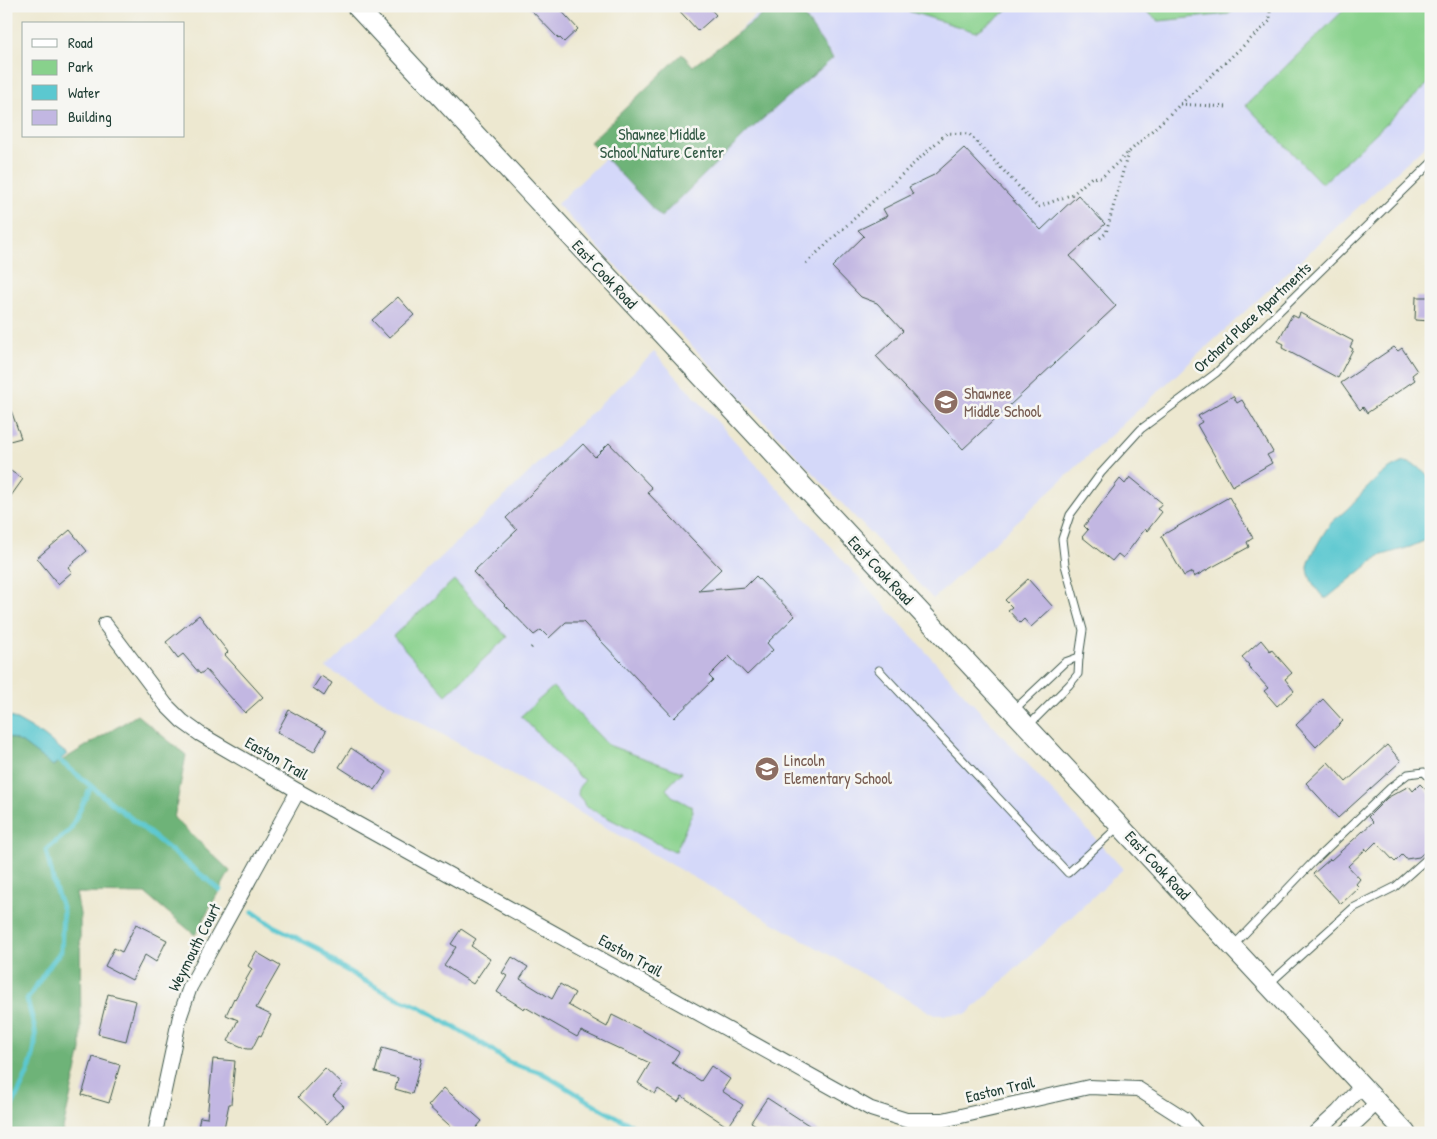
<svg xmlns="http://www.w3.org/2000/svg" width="1437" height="1139" viewBox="0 0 1437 1139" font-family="'Patrick Hand',sans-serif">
  <rect width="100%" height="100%" fill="#f6f6f2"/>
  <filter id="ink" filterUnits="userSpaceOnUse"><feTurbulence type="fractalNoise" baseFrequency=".02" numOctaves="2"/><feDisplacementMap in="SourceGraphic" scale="10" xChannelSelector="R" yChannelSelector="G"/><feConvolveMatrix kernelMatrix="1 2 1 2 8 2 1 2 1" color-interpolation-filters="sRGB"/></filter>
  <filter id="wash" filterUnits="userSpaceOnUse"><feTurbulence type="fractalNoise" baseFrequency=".0096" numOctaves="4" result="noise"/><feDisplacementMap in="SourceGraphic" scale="20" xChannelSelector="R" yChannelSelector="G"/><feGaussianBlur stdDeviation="1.12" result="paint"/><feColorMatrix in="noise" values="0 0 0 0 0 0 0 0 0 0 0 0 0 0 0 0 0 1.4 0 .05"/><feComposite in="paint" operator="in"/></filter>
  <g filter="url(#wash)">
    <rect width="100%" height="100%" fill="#ede8d0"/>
    <g fill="#d4d8f9">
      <polygon points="765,6 1431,6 1431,140 933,599 557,204"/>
      <polygon points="654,352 1123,869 967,1014 935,1015 326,668"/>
    </g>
    <g fill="#88d18c" stroke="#548760">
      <polygon points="892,6 1014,6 976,32"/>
      <polygon points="1139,6 1238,6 1229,14 1159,21"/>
      <polygon points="1348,6 1431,6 1431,81 1322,184 1246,105"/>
      <polygon points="454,580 507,637 446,695 393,636"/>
      <polygon points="553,687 608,745 682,772 666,789 672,796 692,807 693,811 676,851 670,850 585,806 583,801 578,795 579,787 585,780 577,775 521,716"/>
    </g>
    <g fill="#6eb378" stroke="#467856">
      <polygon points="774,6 797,6 833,58 750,130 661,217 590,142 682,54 693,66"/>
      <polygon points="137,715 186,755 174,818 230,871 195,935 146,894 76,893 80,914 81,1050 62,1133 6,1133 6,736 21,742 53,766"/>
    </g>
    <g fill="#5bc8d0" stroke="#3d8282">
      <path d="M1406,462C1416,465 1425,470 1431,480V538L1410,547L1379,556L1327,598H1324C1316,589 1309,580 1308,568C1308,559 1325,530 1331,523C1336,518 1341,515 1346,510C1363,494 1382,467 1406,462Z"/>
      <polygon points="6,714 43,735 67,754 53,766 21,742 6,736"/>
    </g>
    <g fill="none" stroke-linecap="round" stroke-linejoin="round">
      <g stroke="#5bc8d0" stroke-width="5">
        <polyline points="55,757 220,890"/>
        <polyline points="253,912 273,926 319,949 338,965 361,979 391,995 420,1007 489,1048 508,1062 542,1073 605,1111 646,1133"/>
        <path d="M6,1118C19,1090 38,1062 35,1031C33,1020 30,1010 27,1000L47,969L61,951L63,910L55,888L46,850L70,830L91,787"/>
      </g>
    </g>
    <g id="blocks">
      <g fill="#c2b7e2">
        <polygon points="527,6 557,6 578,29 564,42 560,38 559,39"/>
        <polygon points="675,6 708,6 716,15 698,31"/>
        <polygon points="964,148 1041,230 1078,195 1105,224 1070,256 1116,306 963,449 876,356 903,331 877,303 861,297 832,267 864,236 858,230 887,216 883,209 913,194 909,187 934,175"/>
        <polygon points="398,297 414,315 389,338 372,320"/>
        <polygon points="1416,297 1431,297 1431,321 1415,320"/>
        <polygon points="1300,313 1353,341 1350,347 1353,349 1338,378 1282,348 1284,344 1278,341 1292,315 1298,318"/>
        <polygon points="1394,347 1398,351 1402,348 1417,371 1412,375 1415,380 1367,413 1363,407 1360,410 1341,383"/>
        <polygon points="1233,396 1237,403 1242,400 1273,452 1267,455 1272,463 1232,486 1197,425 1202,422 1198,416"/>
        <polygon points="6,402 8,402 21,438 6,442"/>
        <polygon points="609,443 652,488 647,492 721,569 698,591 745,587 756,576 795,616 767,643 773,650 747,675 729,656 709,676 713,680 674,718 583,622 566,622 549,638 541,630 534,635 473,572 517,530 506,518 583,444 595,457"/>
        <polygon points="6,468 23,479 6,503"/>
        <polygon points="1130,477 1162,503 1157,509 1162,512 1147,531 1145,529 1123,558 1118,554 1112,561 1082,537 1088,530 1084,526 1120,479 1125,484"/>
        <polygon points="1229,497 1253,538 1247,542 1249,547 1194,577 1192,572 1184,576 1161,536"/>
        <polygon points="70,530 87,551 68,567 72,572 58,584 37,558"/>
        <polygon points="1028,579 1053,607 1031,627 1024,619 1020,623 1008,610 1012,607 1005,600"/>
        <polygon points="199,615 228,652 225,655 263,697 245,713 206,670 200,674 183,654 178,658 166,642"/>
        <polygon points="1261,640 1270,651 1271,649 1292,673 1285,679 1294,691 1277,706 1264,691 1268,688 1248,666 1249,665 1242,657"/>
        <polygon points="321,676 332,683 324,696 313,688"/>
        <polygon points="1323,699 1343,721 1316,747 1296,725"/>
        <polygon points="289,710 326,731 314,752 277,732"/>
        <polygon points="1387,745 1401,761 1338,818 1306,783 1328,762 1346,782"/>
        <polygon points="351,748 387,772 375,790 339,767"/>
        <polygon points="1420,784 1431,795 1431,846 1419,857 1406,859 1402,855 1395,862 1376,842 1367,851 1366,849 1348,866 1360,879 1356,884 1359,887 1341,904 1313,874 1330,859 1331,860 1373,822 1368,817 1387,798 1409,786 1413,791"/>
        <polygon points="136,924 167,940 156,962 145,955 132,980 105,966 114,948 122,952"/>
        <polygon points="461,929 476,939 471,946 490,959 473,984 444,965 456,947 451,944"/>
        <polygon points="256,952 280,966 256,1008 271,1015 261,1036 259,1035 252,1049 247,1049 228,1041 238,1020 226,1015 234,998 235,999 252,969 248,966"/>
        <polygon points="512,957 528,967 520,979 552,999 560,984 575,993 568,1005 607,1027 612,1015 642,1030 679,1052 672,1063 701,1081 711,1066 730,1079 722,1091 743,1105 728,1127 682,1096 678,1102 658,1089 655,1094 638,1083 650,1063 581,1031 577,1037 525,1007 524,1009 497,992 507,976 502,973"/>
        <polygon points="108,994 136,1001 126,1041 98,1034"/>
        <polygon points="382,1048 422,1059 412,1094 395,1089 398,1078 375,1072"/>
        <polygon points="93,1057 120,1065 109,1103 82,1095"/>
        <polygon points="213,1059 235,1061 231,1104 229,1104 223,1133 197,1133 200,1117 207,1118"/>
        <polygon points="325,1068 343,1085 333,1096 344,1106 327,1124 298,1097"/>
        <polygon points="444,1088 482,1121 472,1133 458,1133 428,1106"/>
        <polygon points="767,1098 821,1133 768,1133 751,1122"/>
      </g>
    </g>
  </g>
  <g filter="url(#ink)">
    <use href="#blocks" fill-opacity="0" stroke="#3e574b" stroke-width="1"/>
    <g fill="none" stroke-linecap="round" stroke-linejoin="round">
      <defs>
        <g id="lane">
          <polyline points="879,670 1068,873 1118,827"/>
          <polyline points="1014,710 1065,662 1079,657"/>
          <polyline points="1028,726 1069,685 1078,674 1079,657 1083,630 1065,565 1062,539 1070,515 1101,473 1141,429 1216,373 1431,163"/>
          <polyline points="1233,946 1312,863 1390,788 1408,774 1424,772 1431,779"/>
          <polyline points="1269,984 1353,908 1395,887 1431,855"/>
        </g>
        <g id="street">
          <polyline points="105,624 166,705 182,721 200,734 298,791 871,1109 906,1120 943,1120 1089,1087 1138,1089 1185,1119 1197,1133"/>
          <polyline points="155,1133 180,1016 190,987 298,791"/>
          <polyline points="1315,1133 1338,1112 1362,1085"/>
          <polyline points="1345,1133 1378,1102"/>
        </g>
        <polyline id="secondary" points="356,6 1406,1133"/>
      </defs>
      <use href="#lane" stroke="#3e574b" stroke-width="9"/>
      <use href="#street" stroke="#3e574b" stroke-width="16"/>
      <use href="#secondary" stroke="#3e574b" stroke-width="21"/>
      <g stroke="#3e574b" stroke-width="3" stroke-dasharray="1 4" stroke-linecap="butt">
        <polyline points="1180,104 1227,107"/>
        <polyline points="1100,238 1106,233 1128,153"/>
        <polyline points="806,263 947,133 969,134 1038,207 1073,194 1092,177 1101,178 1270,21 1270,6"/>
        <polyline points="531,648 534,645"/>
      </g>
      <use href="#lane" stroke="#fff" stroke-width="7"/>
      <use href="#street" stroke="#fff" stroke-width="14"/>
      <use href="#secondary" stroke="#fff" stroke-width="19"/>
    </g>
  </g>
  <defs>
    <symbol id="school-disc" viewBox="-11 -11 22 22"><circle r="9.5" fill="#8d6e63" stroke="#f6f6f2"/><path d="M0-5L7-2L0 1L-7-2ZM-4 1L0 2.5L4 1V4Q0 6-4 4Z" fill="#fff"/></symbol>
  </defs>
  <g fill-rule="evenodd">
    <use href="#school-disc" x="932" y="388" width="28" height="28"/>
    <use href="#school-disc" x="753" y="755" width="28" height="28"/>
  </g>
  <g text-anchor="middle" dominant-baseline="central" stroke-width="5" stroke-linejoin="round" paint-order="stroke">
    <g font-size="16" fill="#345b46" stroke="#f6f6f2">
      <text x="662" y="134">Shawnee Middle<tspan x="662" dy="18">School Nature Center</tspan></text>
    </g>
    <g font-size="16" fill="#1f3d34" stroke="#f6f6f2">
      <text transform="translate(605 274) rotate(47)">East Cook Road</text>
      <text transform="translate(1252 317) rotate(-43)">Orchard Place Apartments</text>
      <text transform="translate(881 570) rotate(47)">East Cook Road</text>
      <text transform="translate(277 758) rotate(30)">Easton Trail</text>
      <text transform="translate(1158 865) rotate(47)">East Cook Road</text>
      <text transform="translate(194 947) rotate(-63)">Weymouth Court</text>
      <text transform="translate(631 955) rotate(29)">Easton Trail</text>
      <text transform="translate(1000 1089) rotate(-13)">Easton Trail</text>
    </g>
    <g font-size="16" fill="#785e54" stroke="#f6f6f2" text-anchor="start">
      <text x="964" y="393">Shawnee<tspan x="964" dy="18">Middle School</tspan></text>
      <text x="784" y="760">Lincoln<tspan x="784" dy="18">Elementary School</tspan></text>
    </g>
  </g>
  <rect width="1437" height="1139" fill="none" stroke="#f6f6f2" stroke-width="25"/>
  <rect x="22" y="22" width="162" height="115" fill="#f6f6f2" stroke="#a0aca6"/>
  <rect x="32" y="39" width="25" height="8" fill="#ffffff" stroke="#a0aca6"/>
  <text x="68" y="48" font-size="15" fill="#1f3d34">Road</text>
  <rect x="32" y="60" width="25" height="15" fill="#88d18c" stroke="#a0aca6"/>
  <text x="68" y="72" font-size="15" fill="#1f3d34">Park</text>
  <rect x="32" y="85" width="25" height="15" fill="#5bc8d0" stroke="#a0aca6"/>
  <text x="68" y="98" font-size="15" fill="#1f3d34">Water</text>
  <rect x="32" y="110" width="25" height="15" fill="#c2b7e2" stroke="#a0aca6"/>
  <text x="68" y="122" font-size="15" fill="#1f3d34">Building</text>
</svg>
